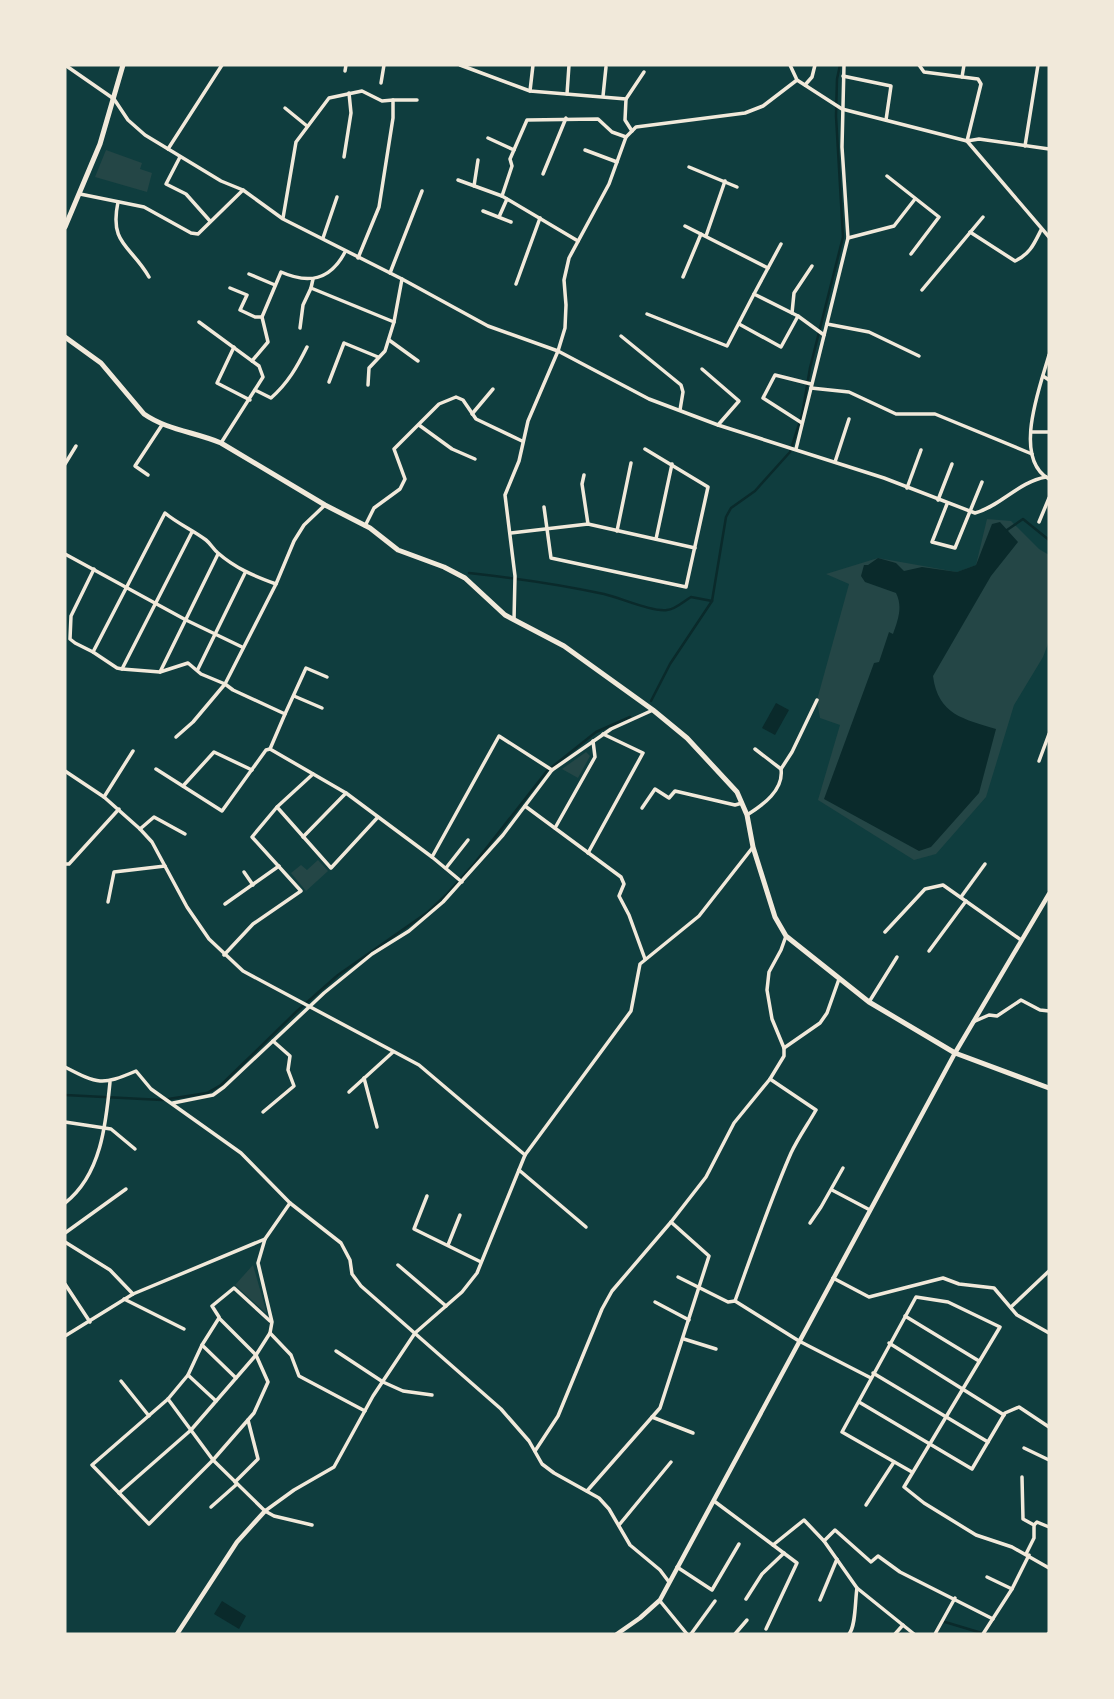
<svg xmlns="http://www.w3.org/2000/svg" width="1114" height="1699" viewBox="0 0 1114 1699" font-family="Roboto,sans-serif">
  <rect width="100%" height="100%" fill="#0f3d3e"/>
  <g fill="#244646">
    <polygon points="106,150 142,163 140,169 152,173 147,192 95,177"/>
    <polygon points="987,519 1011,521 1039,549 1049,555 1049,641 1043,657 1014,705 986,797 936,854 914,860 818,800 840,725 820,718 817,700 849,584 826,574 878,558 957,572 976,565"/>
    <polygon points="586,752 590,756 578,778 562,769"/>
    <polygon points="318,860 328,871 306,891 291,873 301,865 307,870"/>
    <polygon points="253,1265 267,1314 235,1285"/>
  </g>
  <g fill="#0a2a2b">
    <path d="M1000,522L1018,542L991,576L933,676C938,715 964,719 996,729L979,793L931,847L919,851L824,799L874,663L879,662L889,632L893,634C898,620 903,607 896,593L865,582L861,576L864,565H868L878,558L896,563L904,571L922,567L957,572L976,565L992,524Z"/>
    <polygon points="776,703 789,710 775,735 762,728"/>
    <polygon points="222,1601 246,1616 239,1629 214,1614"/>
  </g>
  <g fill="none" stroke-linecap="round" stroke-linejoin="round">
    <g stroke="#0a2a2b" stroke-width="2.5">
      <polyline points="1007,530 1023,519 1049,540"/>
      <path d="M469,573C515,578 558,584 604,594C621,598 652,612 667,610C675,610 684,601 691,597L712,601"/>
      <polyline points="651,701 670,664 712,601 726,517 731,508 755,491 790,452 802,415 810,368 843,237 836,116 837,79 840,65"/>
      <polyline points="65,1095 162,1100 207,1093 221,1085 296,1012 338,975 428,912 446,895 474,864 547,771 596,732 630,717"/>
      <polyline points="945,1622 985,1634"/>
    </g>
    <g stroke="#f1e9da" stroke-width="3.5">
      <path d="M65,65L114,99L128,120L145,135L221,181L243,190L283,219L402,279L488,326L558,351L649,399L718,425L884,478L975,513C1001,506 1018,482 1046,477"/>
      <polyline points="460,65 530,91 626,99 625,120 632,131"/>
      <polyline points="790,65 797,80 842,109 967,141 1049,237"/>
      <polyline points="919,65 924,72 978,79 981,84 967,141 979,139 1049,149"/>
      <polyline points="345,71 346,65"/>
      <polyline points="843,76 891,86 886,120"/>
      <polyline points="962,77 964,65"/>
      <polyline points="381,83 384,65"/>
      <polyline points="805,85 812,77 815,65"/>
      <polyline points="530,91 533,65"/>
      <polyline points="567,94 569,65"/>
      <polyline points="603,96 606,67"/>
      <polyline points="626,99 644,72"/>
      <polyline points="393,100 417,100"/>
      <polyline points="285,108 307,126"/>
      <polyline points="488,138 514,150"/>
      <polyline points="1025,146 1038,65"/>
      <polyline points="168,149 222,65"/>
      <polyline points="585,150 617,162"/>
      <polyline points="180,157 166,184 186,194 210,221"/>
      <polyline points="344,157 351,113 349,93"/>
      <polyline points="689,167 737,187"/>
      <polyline points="543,174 566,118"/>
      <polyline points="887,176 939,217 911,254"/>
      <polyline points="458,180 502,196 578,241"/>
      <polyline points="474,186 478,160"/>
      <polyline points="80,194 144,207 191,233 198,234 243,190"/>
      <polyline points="502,196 512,166 510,159 527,120 598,119 612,132 626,137"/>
      <path d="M118,202C109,245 131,245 149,277"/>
      <polyline points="483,211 511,222"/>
      <polyline points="499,217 507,199"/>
      <polyline points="283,218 296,142 329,98 362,91 382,101 393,100 393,118 379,207 358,258"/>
      <polyline points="685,226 768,268"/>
      <path d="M970,232L1015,261C1030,254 1034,244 1041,230"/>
      <polyline points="706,236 725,181"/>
      <polyline points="323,238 337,197"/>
      <polyline points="848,238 894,226 915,199"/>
      <polyline points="781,244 754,294 798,316 824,335"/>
      <polyline points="390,273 422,191"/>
      <polyline points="249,274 275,285"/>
      <polyline points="683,277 701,234"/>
      <polyline points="313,279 311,288 394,322 402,279"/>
      <polyline points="516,284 540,218"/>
      <polyline points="230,288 247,295 240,310 255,317 262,317"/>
      <polyline points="922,290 983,217"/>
      <polyline points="792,313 794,293 812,266"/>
      <polyline points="647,314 727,346 754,294"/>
      <polyline points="199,322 259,366 263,377 221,443"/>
      <polyline points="739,324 781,347 798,316"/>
      <polyline points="827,324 869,332 919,356"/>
      <polyline points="300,328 303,305 311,288"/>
      <polyline points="621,336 681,385 683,392 680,410"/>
      <polyline points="389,340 418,361"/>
      <polyline points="234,347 217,383 250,400"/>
      <path d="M1049,355C1040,387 1012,458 1049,479"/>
      <path d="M252,361L268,342L262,317L281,272C308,284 330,281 345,252"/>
      <polyline points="702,369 739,401 718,425"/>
      <polyline points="1043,376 1049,380"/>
      <polyline points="329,382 344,343 378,357"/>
      <polyline points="368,385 369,368 385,351 394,322"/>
      <polyline points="811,388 849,392 896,414 935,414 1032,454"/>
      <path d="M255,390L271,398C288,383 297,367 307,347"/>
      <polyline points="472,414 493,389"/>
      <polyline points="802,423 763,398 775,375 811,384"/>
      <polyline points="419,425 452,449 475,459"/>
      <polyline points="1031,432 1049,432"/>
      <polyline points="796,449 848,238 842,147 844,65"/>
      <polyline points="835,462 849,419"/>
      <polyline points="65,464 76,446"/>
      <polyline points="148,475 135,466 162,425"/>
      <polyline points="584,475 582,484 588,524"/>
      <polyline points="907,488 921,450"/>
      <polyline points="938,500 952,464"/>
      <polyline points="947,504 932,542 955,548 982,482"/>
      <polyline points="325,505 304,525 294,541 276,584 225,684 233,690 285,714 270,749 346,793 432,857 499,736 552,770"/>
      <polyline points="544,507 551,558 686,587 708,487 645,449"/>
      <polyline points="1039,522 1049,498"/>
      <polyline points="365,526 374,508 400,489 405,479 394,449 439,404 456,397 463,400 476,419 522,441"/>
      <polyline points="617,531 631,463"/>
      <path d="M192,532L122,669L117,668L93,652L165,513C178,524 193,530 206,540C211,544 213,549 218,553C235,568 254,576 276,584"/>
      <polyline points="511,533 588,524 695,548"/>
      <polyline points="656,539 672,464"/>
      <polyline points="65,554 186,620 242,647"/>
      <polyline points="514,620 515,576 505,495 519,461 528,421 558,351 565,328 566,305 564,280 569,258 609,184 626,137 636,127 745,113 763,106 797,80"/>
      <polyline points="93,652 75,643 70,639 71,616 94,569"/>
      <polyline points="122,669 160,672 188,663 201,674 225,684 193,722 176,737"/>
      <polyline points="198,669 245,573"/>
      <polyline points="160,672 218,554"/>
      <polyline points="294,696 322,708"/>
      <polyline points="285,714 306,668 327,677"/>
      <polyline points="755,749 781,769"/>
      <polyline points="1039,761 1049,734"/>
      <polyline points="156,769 222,811 266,750 270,749"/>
      <polyline points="65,771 104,797 140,829 152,842 187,907 209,939 243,971 419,1065 525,1155"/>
      <polyline points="313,774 277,807 331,868 378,817"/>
      <polyline points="183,786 214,752 252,770"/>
      <polyline points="104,797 133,751"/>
      <polyline points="525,806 621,877 624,884 619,896 629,915 645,959"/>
      <polyline points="642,808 655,789 669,798 675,791 735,805 742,803"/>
      <path d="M747,815C763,805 784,790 781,769L792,752L817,700"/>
      <polyline points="555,828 595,757 593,741"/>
      <polyline points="140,829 154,817 185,834"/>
      <polyline points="303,837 346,793"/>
      <polyline points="588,853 643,753 603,734"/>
      <polyline points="432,857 462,882"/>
      <polyline points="65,864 69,864 119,809"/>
      <polyline points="446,868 468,840"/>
      <polyline points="244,872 253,885"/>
      <polyline points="961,897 985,864"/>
      <polyline points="108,902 114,872 165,866"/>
      <polyline points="225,904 279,866"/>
      <polyline points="885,932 925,889 943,885 1021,940"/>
      <polyline points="929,951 966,901"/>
      <polyline points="224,955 253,924 301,891 252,837 277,807"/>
      <polyline points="869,1002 897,957"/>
      <polyline points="973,1022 989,1015 997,1016 1021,1000 1040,1010 1049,1011"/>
      <polyline points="784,1048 820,1023 827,1013 839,979"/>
      <path d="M65,1067C98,1084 101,1086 136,1071L151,1089L241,1153L290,1203L341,1243L350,1260L352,1274L361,1286L501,1409L529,1441L542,1464L554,1473L599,1498L609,1509L630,1545L660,1570L669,1582"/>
      <polyline points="364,1078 377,1127"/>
      <path d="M770,1079L816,1110C808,1124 798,1138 791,1153C770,1201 753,1251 735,1301L799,1341L871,1378"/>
      <polyline points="349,1092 393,1052"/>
      <polyline points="173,1103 213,1095 224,1087 324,993 372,954 409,931 443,902 503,835 552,770 611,729 653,710"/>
      <polyline points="263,1112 294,1086 288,1070 290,1056 273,1041"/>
      <polyline points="65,1122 111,1129 135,1149"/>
      <polyline points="519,1170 586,1227"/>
      <polyline points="832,1190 870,1210"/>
      <polyline points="427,1196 414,1229 481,1262"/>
      <path d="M65,1203C101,1175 106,1124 110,1082"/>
      <polyline points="810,1223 821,1207 843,1168"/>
      <polyline points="65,1233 126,1189"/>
      <polyline points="65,1242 110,1270 133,1294"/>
      <polyline points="448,1245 460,1215"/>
      <polyline points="398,1265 446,1306"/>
      <polyline points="678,1277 728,1302 735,1301"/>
      <polyline points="833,1278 869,1297 943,1278 959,1284 994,1288 1017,1315 1049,1333"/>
      <polyline points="65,1284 90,1322"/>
      <polyline points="124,1299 184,1329"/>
      <polyline points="655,1302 689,1320"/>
      <polyline points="1011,1307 1049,1271"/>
      <polyline points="905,1316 979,1361"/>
      <polyline points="219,1317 212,1306 234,1288 270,1321"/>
      <polygon points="219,1318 256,1355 268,1382 254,1413 213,1460 149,1524 92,1465 168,1399 188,1375 202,1345"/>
      <polyline points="270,1333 291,1355 299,1376 365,1411"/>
      <polyline points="65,1336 133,1294 265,1239"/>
      <polyline points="684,1339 716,1349"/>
      <polyline points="889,1343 1004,1415"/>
      <polyline points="202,1345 236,1378"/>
      <polyline points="336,1351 383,1382 403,1391 432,1395"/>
      <polyline points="873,1373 988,1442"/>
      <polyline points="188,1375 216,1401"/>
      <polyline points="121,1381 149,1416"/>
      <polyline points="168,1399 213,1460 265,1511 294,1490 334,1467 373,1396 415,1333 462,1292 477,1273 525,1155 631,1011 640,964 699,916 753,847"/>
      <polyline points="859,1402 972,1469 1005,1413 1019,1407 1049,1427"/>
      <polyline points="652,1417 693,1433"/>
      <polyline points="1024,1448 1049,1460"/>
      <polyline points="535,1451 558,1416 602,1309 612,1291 671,1222 706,1177 734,1123 770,1079 784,1056 784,1048 772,1019 767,990 769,972 781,950 786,936"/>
      <polyline points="912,1472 842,1432 916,1297 948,1302 1000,1327 904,1487 924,1503 976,1535 1012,1547 1049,1568"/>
      <polyline points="1022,1477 1023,1519 1034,1525 1034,1538 1026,1554"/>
      <polyline points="235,1482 258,1459 248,1420"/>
      <polyline points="587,1491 660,1408 709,1256 671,1222"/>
      <polyline points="119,1493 191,1430 256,1355 270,1333 272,1322 258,1263 265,1239 290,1203"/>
      <polyline points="714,1501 773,1545 804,1520 824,1541 857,1588 914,1634"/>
      <polyline points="866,1505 894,1462"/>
      <polyline points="211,1507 237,1484"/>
      <polyline points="265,1511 274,1516 312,1525"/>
      <polyline points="619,1525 671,1462"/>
      <polyline points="1034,1525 1037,1522 1049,1527"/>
      <polyline points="824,1541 835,1530 871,1562 878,1556 900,1572 993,1619"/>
      <polyline points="677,1567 712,1590 739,1544"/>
      <polyline points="987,1577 1012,1589"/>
      <polyline points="746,1599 762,1574 784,1553"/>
      <polyline points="820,1600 837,1559"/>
      <polyline points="660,1601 687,1634"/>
      <polyline points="766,1629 797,1563 773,1545"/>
      <polyline points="691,1634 715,1601"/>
      <polyline points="735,1634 747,1620"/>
      <path d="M849,1634C856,1626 855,1600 857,1588"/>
      <polyline points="895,1634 903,1625"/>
      <polyline points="935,1634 955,1598"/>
      <polyline points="983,1634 1012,1589 1029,1555"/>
      <polyline points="1048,1634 1049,1633"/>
    </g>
    <g stroke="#f1e9da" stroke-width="4.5">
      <polyline points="177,1634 237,1542 265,1511"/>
      <polyline points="617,1634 640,1618 660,1600 955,1053 1049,894"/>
    </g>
    <path stroke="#f1e9da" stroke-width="5" d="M65,337L101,363L144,414C167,430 195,432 221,443L325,505L370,528L398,550L444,567L465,578L505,615L564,646L653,710L687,738L737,792L747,815L753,847L775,917L786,936L869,1002L955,1053L1049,1088"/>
    <polyline stroke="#f1e9da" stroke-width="5" points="65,227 100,144 123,65"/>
  </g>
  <rect width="1114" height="1699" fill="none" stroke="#f1e9da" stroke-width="133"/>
</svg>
